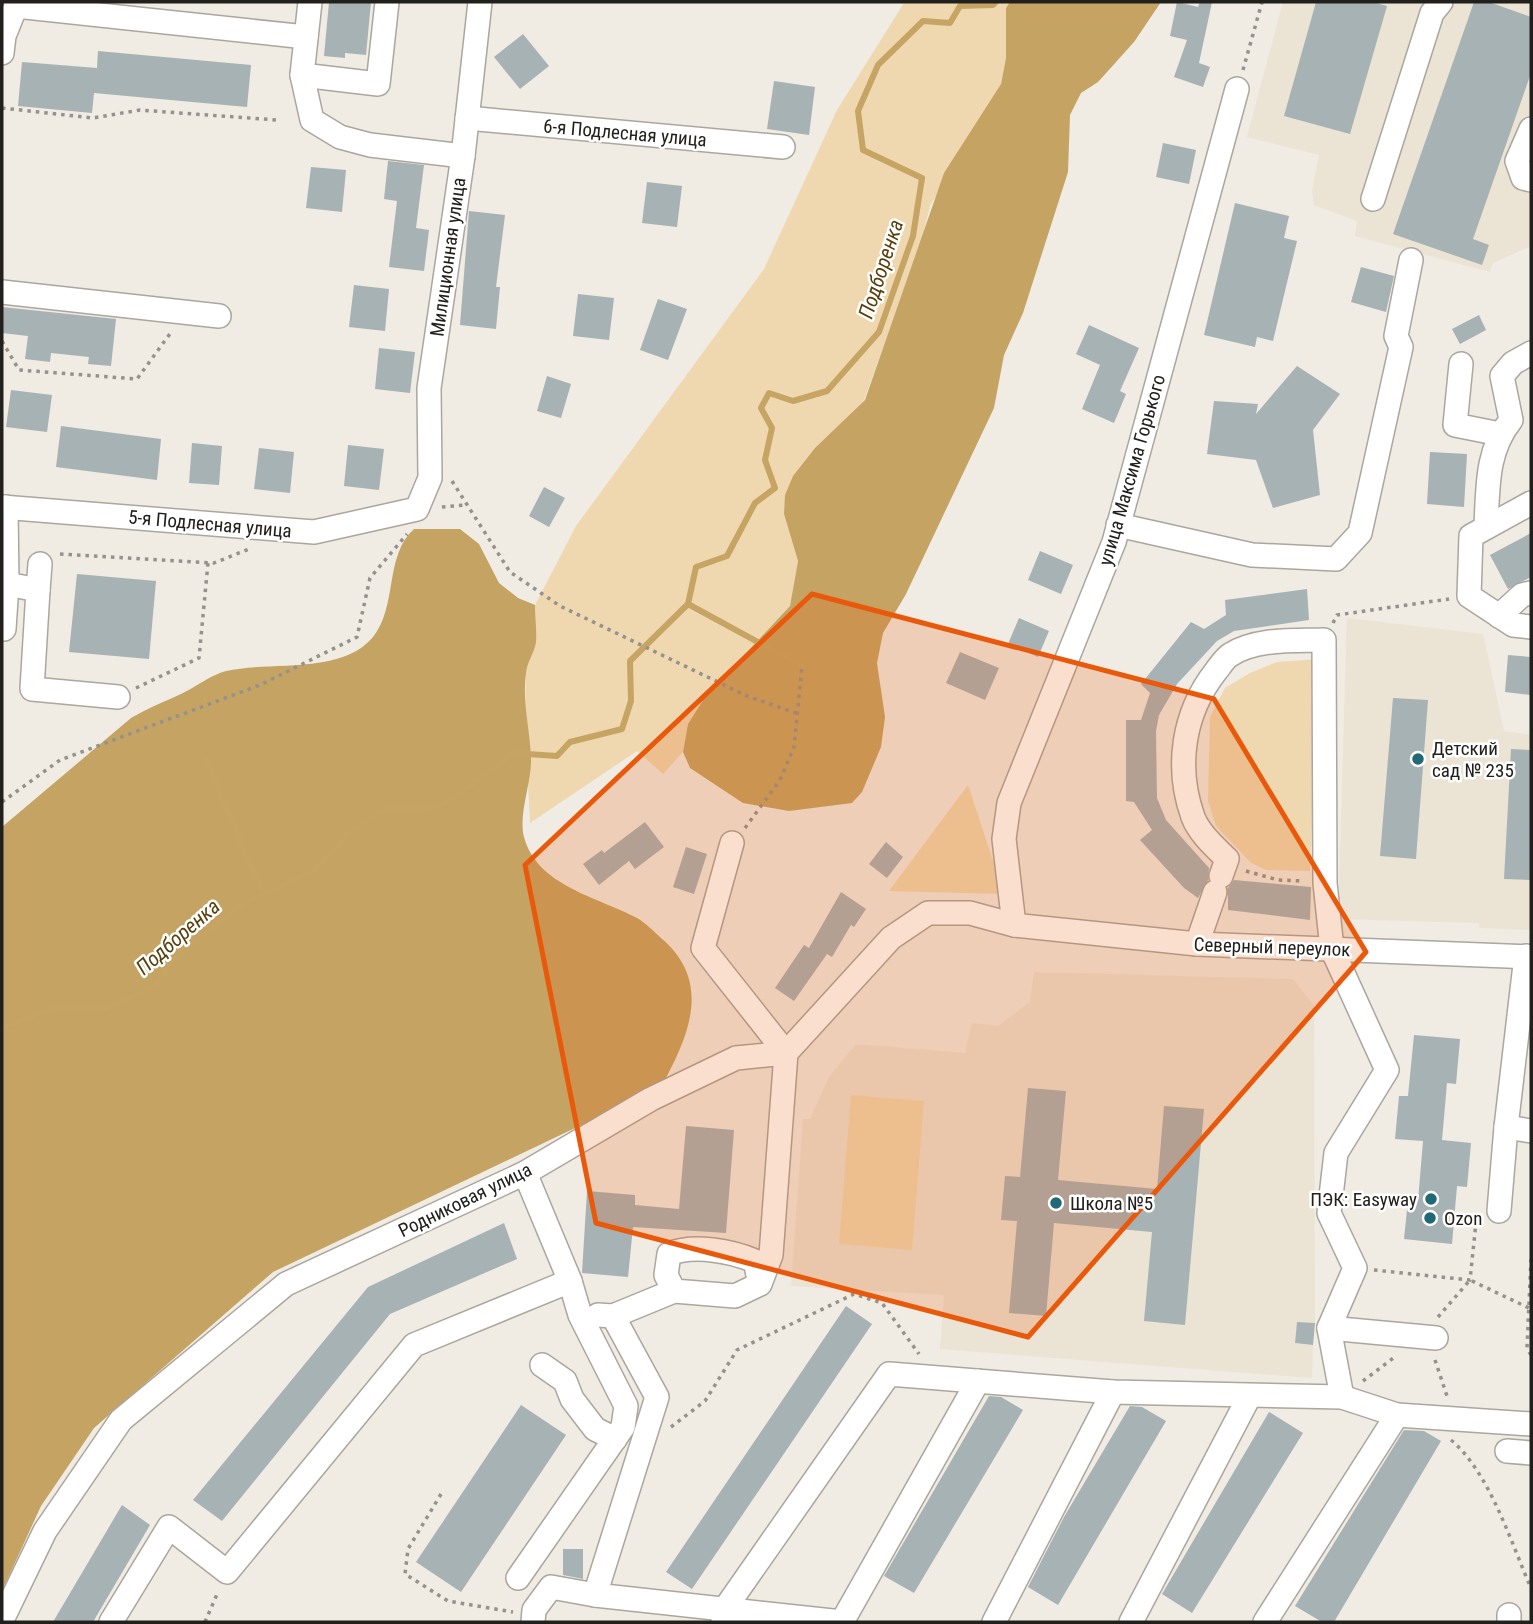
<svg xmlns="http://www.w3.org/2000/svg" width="1533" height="1624" viewBox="0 0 1533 1624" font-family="'Roboto Condensed',sans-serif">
  <rect width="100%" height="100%" fill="#f0ebe3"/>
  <g fill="#ebe3d3">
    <polygon points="1283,2 1531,2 1531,246 1493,263 1490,272 1355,236 1357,221 1314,205 1312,191 1319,155 1247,137"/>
    <polygon points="1347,618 1483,634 1504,731 1531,735 1531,930 1479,928 1479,923 1338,919"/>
    <polygon points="1034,972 1293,979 1314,1006 1315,1323 1297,1322 1295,1343 1313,1345 1312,1378 940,1349 944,1295 791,1286 803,1119 810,1119 829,1077 856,1044 965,1053 972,1023 998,1026 1030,1002"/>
  </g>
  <g fill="#efd8b0">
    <polygon points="915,2 1010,2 1006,8 1006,58 1001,84 930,206 920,247 864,400 846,420 784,514 798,561 790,606 705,697 688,724 683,752 663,774 637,751 530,823 525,716 526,671 536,644 535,605 576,526 764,269 837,110 904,3"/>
    <polygon points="1319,659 1310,871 1266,870 1250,862 1216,826 1208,801 1210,717 1225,688 1250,673 1277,662"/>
    <polygon points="968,785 1004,894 889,891"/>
    <polygon points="851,1095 924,1101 912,1250 839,1244"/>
  </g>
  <g fill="#c5a363">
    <polygon points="1010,2 1161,2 1134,42 1098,82 1081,93 1070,115 1068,172 1023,313 1004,355 994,408 906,594 883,633 877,663 885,717 881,747 862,792 852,803 789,811 743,803 690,768 683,752 688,724 705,697 790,606 798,561 784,514 785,495 793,476 815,448 865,400 944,173 1001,84 1006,58 1006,8"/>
    <path d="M414,529H460L479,544L499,583L518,598L535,605C535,617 537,631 536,643C534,653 527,663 526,673C522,702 530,729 531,758C532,782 518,814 524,837C537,886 598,897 637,918C646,923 654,932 661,938C713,982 689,1036 661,1087L273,1272L94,1428L41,1506L2,1591V827L131,718C148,708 166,701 183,693C197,686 211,675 226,671C270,661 342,675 373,637C398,606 384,556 414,529Z"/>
  </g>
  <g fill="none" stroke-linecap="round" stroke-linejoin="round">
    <g stroke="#c6a464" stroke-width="6">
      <polyline points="688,604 802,666"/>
      <polyline points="205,757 263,894"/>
      <polyline points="2,1028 48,1009 107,1008 155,986 180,953 247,902 313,871 351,831 384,810 425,809 448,802 513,753 557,756 570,742 622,729 631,701 630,661 688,604 696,567 727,556 755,503 775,488 765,460 772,428 761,408 769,393 793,401 827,391 879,332 913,236 922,178 863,150 858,111 878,65 923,21 950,23 960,6 993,5 996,2"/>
    </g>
  </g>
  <g fill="#a7b2b4">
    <polygon points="329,2 371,2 366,55 345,53 345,58 324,56"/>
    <polygon points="1177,2 1198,7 1200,2 1212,2 1199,63 1210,67 1203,87 1174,77 1187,40 1170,36"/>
    <polygon points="1316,2 1373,2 1387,6 1350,134 1284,116"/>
    <polygon points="1474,2 1489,2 1531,17 1531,73 1473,239 1489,245 1482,265 1393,234"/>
    <polygon points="523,34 549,66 520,89 494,57"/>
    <polygon points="98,51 251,65 247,107 94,93 92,113 18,106 22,62 97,68"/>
    <polygon points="774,81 815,87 809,135 767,129"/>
    <polygon points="1163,143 1196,150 1189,184 1156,177"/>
    <polygon points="388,161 424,165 416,228 429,230 424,271 389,267 397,201 384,199"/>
    <polygon points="311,167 346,170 342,212 306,208"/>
    <polygon points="647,182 682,186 677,227 642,223"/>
    <polygon points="1235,203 1289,216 1284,238 1297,241 1273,341 1257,337 1255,347 1204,335"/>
    <polygon points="469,211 505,215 496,287 500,287 496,329 460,325"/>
    <polygon points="1361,267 1394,276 1386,312 1351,302"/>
    <polygon points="354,285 389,289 385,331 349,327"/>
    <polygon points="578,294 614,298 609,340 573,336"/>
    <polygon points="658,299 687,309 668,360 640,350"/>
    <polygon points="2,307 116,319 111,366 88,364 89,357 51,353 50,362 25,359 28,336 2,333"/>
    <polygon points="1479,315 1486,330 1460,344 1452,329"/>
    <polygon points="1089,325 1139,348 1120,391 1126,394 1114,423 1082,409 1100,365 1076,354"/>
    <polygon points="379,348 415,352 410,393 375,389"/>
    <polygon points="1297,366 1340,394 1313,430 1320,495 1273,508 1256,460 1207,454 1214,401 1258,404 1256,414"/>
    <polygon points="547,376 571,384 561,418 537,411"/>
    <polygon points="11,390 52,395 47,432 6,427"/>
    <polygon points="61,426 161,439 157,480 56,467"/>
    <polygon points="192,443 222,446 219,485 189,483"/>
    <polygon points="348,445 384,449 379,490 344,486"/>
    <polygon points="259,448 294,452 290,493 254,489"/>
    <polygon points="1430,452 1467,454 1464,507 1427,504"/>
    <polygon points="544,487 565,498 549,527 529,516"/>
    <polygon points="1531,533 1531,577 1508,589 1490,555"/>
    <polygon points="1040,551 1073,565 1061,594 1028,580"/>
    <polygon points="77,574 156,581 149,659 69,652"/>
    <polygon points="1307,589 1309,620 1234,631 1217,641 1177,684 1159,715 1156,731 1157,798 1166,820 1209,868 1208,880 1198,898 1184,888 1140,840 1152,830 1134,802 1126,801 1126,720 1141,720 1150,693 1141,684 1191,622 1204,629 1226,615 1225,600"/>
    <polygon points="1019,618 1049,631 1038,657 1008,644"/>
    <polygon points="960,652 999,668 985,700 946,683"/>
    <polygon points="1508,655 1531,657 1531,695 1505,692"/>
    <polygon points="1393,698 1428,700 1416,859 1380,856"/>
    <polygon points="1511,749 1531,750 1531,880 1504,879"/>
    <polygon points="645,822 664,847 635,869 629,861 599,885 583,864 602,850 604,853"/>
    <polygon points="886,842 903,857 887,878 869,864"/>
    <polygon points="686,847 707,854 694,894 673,887"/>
    <polygon points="1234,880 1311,887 1310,920 1228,910 1228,888"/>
    <polygon points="841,892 866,909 854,927 851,925 832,957 827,954 794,1001 775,988 804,945 809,948"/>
    <polygon points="1414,1035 1460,1039 1456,1084 1447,1083 1442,1140 1471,1143 1467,1187 1457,1186 1452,1244 1404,1239 1408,1200 1418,1201 1423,1141 1395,1139 1399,1096 1408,1096"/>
    <polygon points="1028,1088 1066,1091 1058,1180 1157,1189 1164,1106 1204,1109 1185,1325 1144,1321 1152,1232 1054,1223 1046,1316 1009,1313 1017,1221 1001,1220 1005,1176 1020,1177"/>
    <polygon points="686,1126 734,1130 726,1233 633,1227 628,1277 582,1273 587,1191 635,1195 635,1205 679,1209"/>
    <polygon points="504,1223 517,1259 390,1314 222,1521 193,1500 368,1287"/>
    <polygon points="846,1306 872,1324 692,1589 666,1572"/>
    <polygon points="1297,1322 1315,1323 1313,1345 1295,1343"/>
    <polygon points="989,1396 1001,1397 1023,1410 914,1593 884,1576"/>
    <polygon points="521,1405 566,1435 461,1592 416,1562"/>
    <polygon points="1130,1406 1142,1407 1166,1421 1058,1605 1028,1587 1064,1517"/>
    <polygon points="1269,1412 1303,1433 1192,1613 1162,1594"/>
    <polygon points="1404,1430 1424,1431 1441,1441 1334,1622 1322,1622 1295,1606"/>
    <polygon points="122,1505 150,1525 93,1622 53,1622"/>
    <polygon points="563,1549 583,1549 583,1579 563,1575"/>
  </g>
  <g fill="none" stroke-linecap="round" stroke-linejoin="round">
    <defs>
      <g id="minor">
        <polyline points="16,2 16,6 306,37"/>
        <polyline points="310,2 302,75 312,120 340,137 370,145 463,156"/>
        <polyline points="2,53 4,36 16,6"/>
        <polyline points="302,75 378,84 387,2"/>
        <polyline points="467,118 783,147"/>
        <polyline points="1531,129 1517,161 1523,178 1531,180"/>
        <polyline points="1373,199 1432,13 1441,2"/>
        <polyline points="2,292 219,316"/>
        <polyline points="1461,364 1455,425 1500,434"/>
        <polyline points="1531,503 1471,536 1469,596 1513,625 1531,627"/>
        <polyline points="2,507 314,532 417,509 430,478 429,388 463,156 480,2"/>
        <polyline points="6,507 7,584 38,590 32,689 118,697"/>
        <polyline points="1118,525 1252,555 1336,559 1360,533 1401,347 1396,336 1411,260"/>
        <path d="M1486,526C1488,488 1486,451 1511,420L1502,376L1513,363L1531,353"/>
        <polyline points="38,590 40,564"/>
        <polyline points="1499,616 1522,595 1531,593"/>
        <polyline points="4,629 7,584"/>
        <path d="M732,843L703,948L786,1053L771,1255L760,1284L735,1296L674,1291L666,1275L669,1254C694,1244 731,1251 755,1261L760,1284"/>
        <path d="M1221,876L1227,859C1215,847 1199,833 1193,817C1175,767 1183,713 1216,671C1220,666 1225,658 1230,655C1256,638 1294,641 1324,640L1325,883L1332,949L1387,1070L1336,1153L1329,1213L1355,1268L1329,1328L1342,1397"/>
        <polyline points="1014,925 1004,839 1009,803 1114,542 1237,89"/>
        <polyline points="1197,944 1215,892"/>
        <polyline points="1526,956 1506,1127 1531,1131"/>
        <polyline points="1499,1211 1506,1127"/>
        <polyline points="598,1315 613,1316 674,1291"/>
        <polyline points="613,1316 657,1397 595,1595 842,1622"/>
        <polyline points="1329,1328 1436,1338"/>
        <polyline points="542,1365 565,1381 572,1399 595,1429 615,1439"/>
        <polyline points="1507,1451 1531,1453"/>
        <polyline points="518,1578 623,1427 626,1406 580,1315 570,1281"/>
        <polyline points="2,1620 45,1531 121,1420 286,1284 525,1173 651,1099 736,1058 786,1053 891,938 928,913 970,913 1014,925 1197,944 1531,957"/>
        <polyline points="111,1622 169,1527 227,1572 414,1345 570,1281 525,1173"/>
        <polyline points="533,1622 534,1610 551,1587 595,1595"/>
        <polyline points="723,1622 724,1610 889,1374 1113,1392 1342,1397 1397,1415 1531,1424"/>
        <polyline points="842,1622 978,1381"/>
        <polyline points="994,1622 1113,1392"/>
        <polyline points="1131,1622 1249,1397"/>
        <polyline points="1265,1622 1397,1415"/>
        <polyline points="1509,1622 1509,1615"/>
      </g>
    </defs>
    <use href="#minor" stroke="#aba69e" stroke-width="26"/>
    <g stroke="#95918c" stroke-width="3.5" stroke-dasharray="3.5 5" stroke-linecap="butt">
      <polyline points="1243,70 1262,2"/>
      <polyline points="2,108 93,118 140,110 276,120"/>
      <polyline points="2,341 19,370 137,379 172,331"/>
      <polyline points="452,481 510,572 560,606 747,696 796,713"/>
      <polyline points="442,507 465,505"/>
      <polyline points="60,554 214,563 249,549"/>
      <polyline points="1333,623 1337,615 1449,599"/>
      <polyline points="136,688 199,658 208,563"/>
      <polyline points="2,802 60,760 260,685 357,637 370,578 407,534"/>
      <polyline points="745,828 780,780 794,747 802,666"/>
      <polyline points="1246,871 1278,880 1303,881"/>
      <polyline points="1531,1259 1527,1348 1531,1355"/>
      <polyline points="1374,1270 1470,1280 1477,1213"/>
      <polyline points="1438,1317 1470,1280 1531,1309"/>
      <polyline points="1435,1360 1447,1396"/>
      <polyline points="1363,1381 1396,1356"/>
      <polyline points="671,1427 705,1401 737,1350 854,1294 882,1303 919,1354"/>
      <path d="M1451,1440C1490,1473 1511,1543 1531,1588"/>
      <polyline points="441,1494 408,1549 405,1574 448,1601 513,1612"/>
      <polyline points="205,1622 218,1592"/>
    </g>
    <use href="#minor" stroke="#fff" stroke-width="23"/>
  </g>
  <path fill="#e8590c" fill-opacity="0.2" stroke="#e8590c" stroke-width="5" stroke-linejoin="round" d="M812,594L1214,699L1366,952L1028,1337L596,1223L525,865Z"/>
  <g fill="#216976" stroke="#fff" stroke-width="2.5">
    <circle cx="1418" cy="759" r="7"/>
    <circle cx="1431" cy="1199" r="7"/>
    <circle cx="1056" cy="1203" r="7"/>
    <circle cx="1430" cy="1218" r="7"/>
  </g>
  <g text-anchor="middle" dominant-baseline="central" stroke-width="5" stroke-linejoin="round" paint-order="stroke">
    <g font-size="19" fill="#22201d" stroke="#fff">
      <text transform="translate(625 133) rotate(5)">6-я Подлесная улица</text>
      <text transform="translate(448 257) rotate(-82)">Милиционная улица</text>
      <text transform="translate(1132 470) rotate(-74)">улица Максима Горького</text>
      <text transform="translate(210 524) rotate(5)">5-я Подлесная улица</text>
      <text transform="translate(1272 947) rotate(2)">Северный переулок</text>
      <text transform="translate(465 1200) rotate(-26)">Родниковая улица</text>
    </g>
    <g font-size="19" fill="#22201d" stroke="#fff" text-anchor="start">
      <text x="1432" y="748">Детский<tspan x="1432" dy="22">сад № 235</tspan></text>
      <text x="1417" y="1199" text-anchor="end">ПЭК: Easyway</text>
      <text x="1070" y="1203">Школа №5</text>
      <text x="1444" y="1218">Ozon</text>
    </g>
    <g font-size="21" font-style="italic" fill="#58400d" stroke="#fff">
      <text transform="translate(881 269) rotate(-72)">Подборенка</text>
      <text transform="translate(178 937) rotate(-41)">Подборенка</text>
    </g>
  </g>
  <rect width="1533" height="1624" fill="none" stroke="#22201d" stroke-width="7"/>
</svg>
